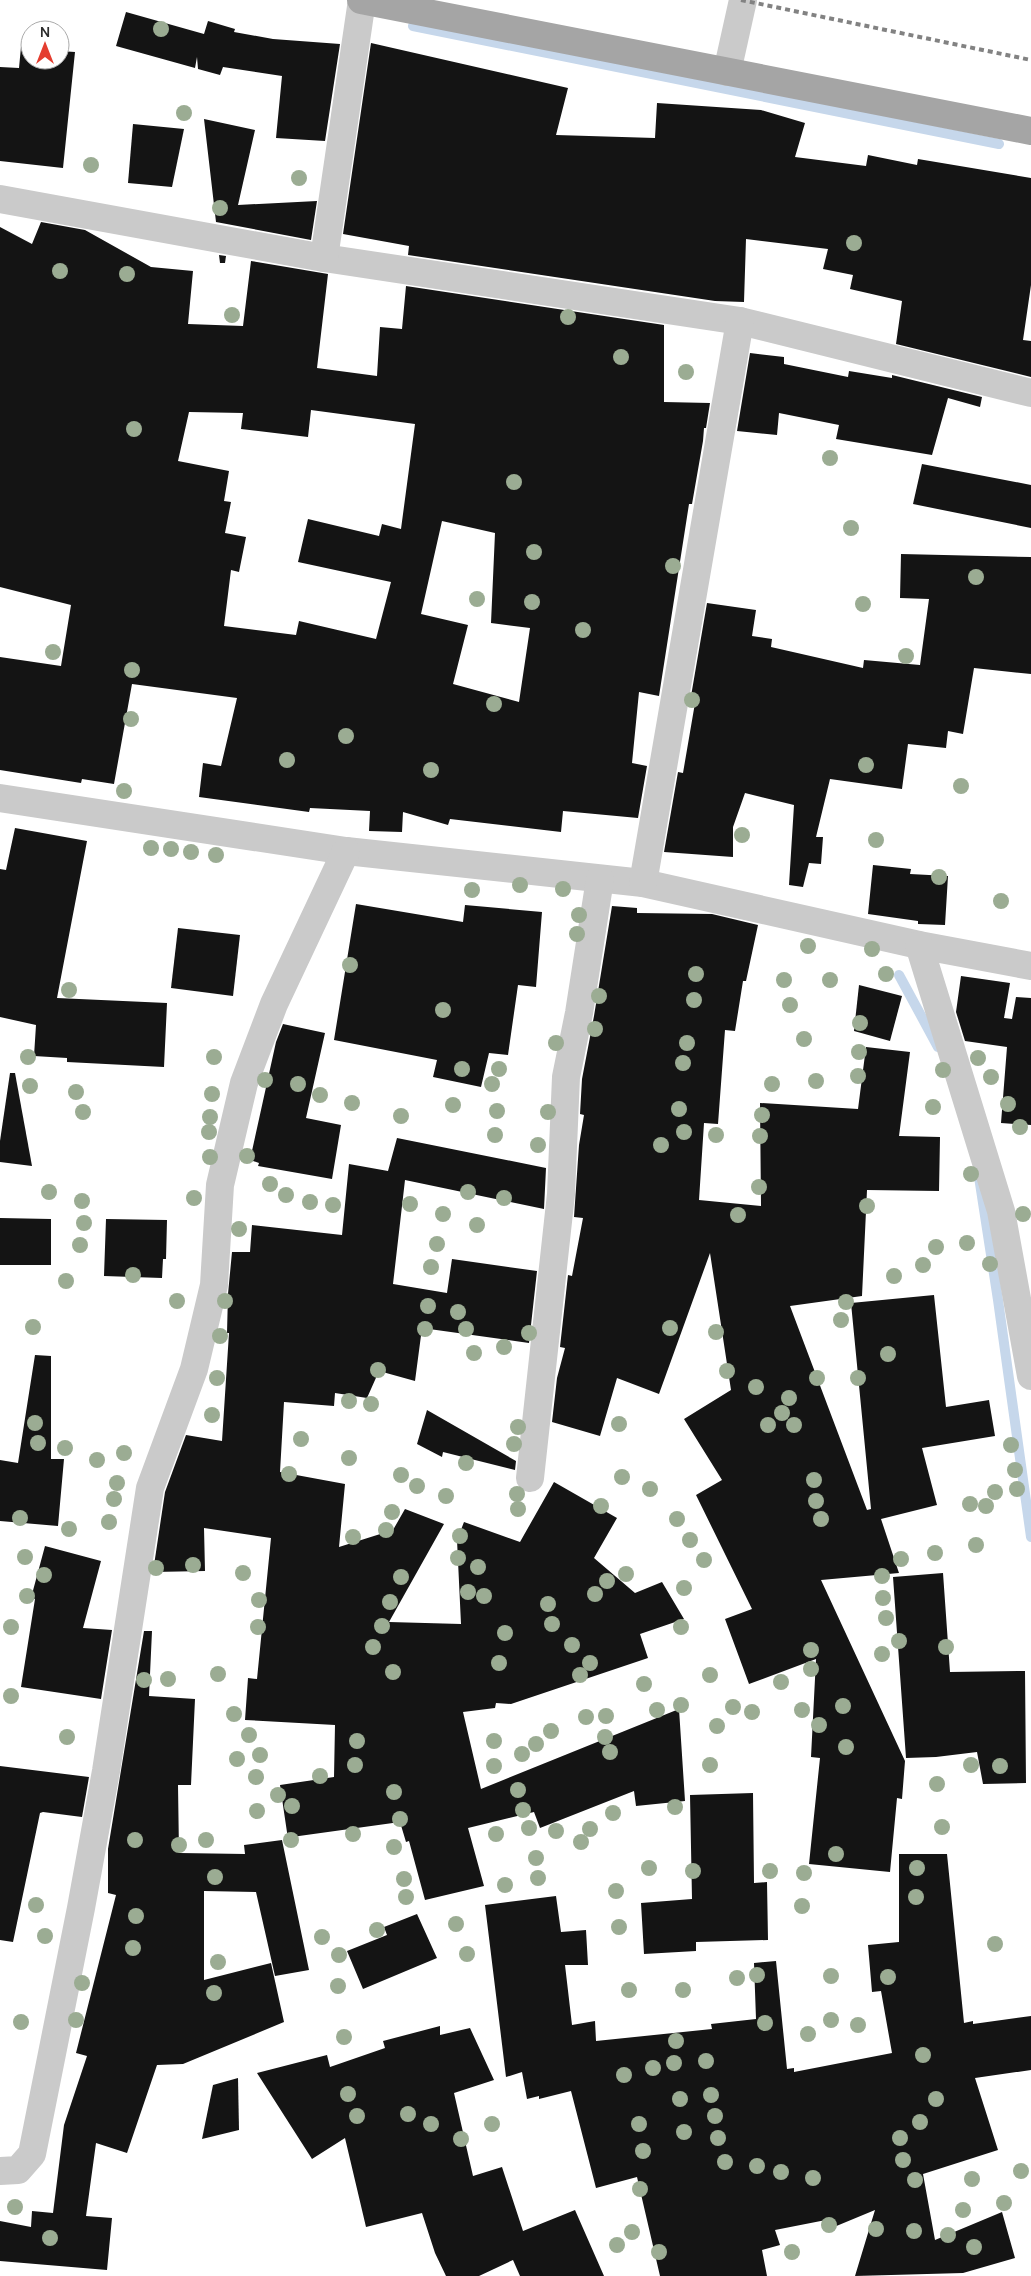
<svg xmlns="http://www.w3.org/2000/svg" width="1031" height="2276" viewBox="0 0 1031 2276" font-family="Manrope,sans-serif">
  <rect width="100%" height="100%" fill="#fff"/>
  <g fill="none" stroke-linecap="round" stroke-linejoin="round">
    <g stroke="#c6d7eb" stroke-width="10">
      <polyline points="413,26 999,144"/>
      <polyline points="899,975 938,1047"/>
      <polyline points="979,1177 998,1300 1031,1537"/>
    </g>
  </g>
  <g fill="#141414" fill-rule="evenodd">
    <polygon points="126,12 204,34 208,21 235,29 234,32 273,39 340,44 325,141 276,138 282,76 223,67 220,75 198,69 197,57 195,68 116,46"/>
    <polygon points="371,43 568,88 556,135 655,138 657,103 761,110 805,123 795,157 866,166 868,155 917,165 918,159 1031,178 1031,285 1023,340 1031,341 1031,377 896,344 902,301 850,289 853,275 823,269 828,249 746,239 744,302 715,301 408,255 409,246 343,234"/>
    <polygon points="21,47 30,48 30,60 60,60 60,51 75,52 63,168 0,161 0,67 19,68"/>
    <polygon points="204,119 255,130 238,205 317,201 311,240 216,222"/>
    <polygon points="133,124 184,129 172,187 128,183"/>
    <path d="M41,222L85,230L151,267L193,271L188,324L243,326L251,261L328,274L317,368L377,376L380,327L402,329L406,286L664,325V402L710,403L706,428H704L703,441L692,504H689L659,696L639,692L632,763L647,766L638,818L563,811L561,832L450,819L448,825L403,812L402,832L369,831L370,811L310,808L309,812L199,797L203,763L221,766L237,698L132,684L114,784L82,779L81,783L0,770V657L61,666L71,605L0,587V227L32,244ZM311,410L415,424L401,529L382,524L379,536L308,519L298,562L391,582L376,639L299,621L296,635L224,626L231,570L239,572L246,537L225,533L231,502L224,501L229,471L178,461L189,412L243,413L241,429L308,437ZM442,521L495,533L491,623L530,628L519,702L453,684L468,625L421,614Z"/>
    <polygon points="219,255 226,256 225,263 220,263"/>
    <polygon points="750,353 784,357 784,364 848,377 849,371 892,378 892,375 982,397 980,407 948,398 932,455 836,439 839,425 779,413 777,435 737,431"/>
    <polygon points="922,464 1031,485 1031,528 913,504"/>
    <polygon points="901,554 1031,557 1031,674 974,668 963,734 948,731 946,748 908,744 902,789 830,779 816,837 823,837 821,864 809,863 803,887 789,885 794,805 745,793 733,827 733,857 664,852 678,772 683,773 695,703 690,702 707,603 756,610 752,636 772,639 771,647 863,668 864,660 920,665 929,599 900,598"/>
    <polygon points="15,828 87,841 57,998 167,1003 164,1067 67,1062 67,1058 34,1056 36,1025 0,1017 0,869 6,870"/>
    <polygon points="873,865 911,869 910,874 948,876 945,925 918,924 918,921 868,914"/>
    <polygon points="356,904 463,922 465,905 542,912 536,987 518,985 508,1055 489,1053 481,1087 433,1077 437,1060 334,1040"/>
    <polygon points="612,906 637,908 637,913 712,914 758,925 746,981 743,981 735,1031 725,1030 718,1124 704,1123 699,1200 761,1206 760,1103 858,1109 866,1047 910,1052 899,1136 940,1137 939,1191 867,1190 862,1296 790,1306 867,1510 871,1509 851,1303 934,1295 946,1407 989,1400 995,1436 922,1448 937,1505 881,1519 899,1573 821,1580 905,1761 902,1799 897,1798 890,1872 809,1864 820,1758 811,1757 816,1659 749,1684 725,1619 752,1609 696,1495 722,1480 684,1419 731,1390 710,1253 659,1394 617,1378 600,1436 552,1422 557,1378 565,1348 560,1347 568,1275 572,1276 583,1218 574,1217 579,1145 584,1115 580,1114 582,1079 594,1016"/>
    <polygon points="178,928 240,935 233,996 171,988"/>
    <polygon points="961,976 1010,983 1004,1018 1012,1019 1016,997 1031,998 1031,1125 1001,1123 1007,1047 965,1041 956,1012"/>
    <polygon points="859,985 902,996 890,1041 854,1031"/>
    <polygon points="283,1024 325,1033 306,1118 341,1125 332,1179 258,1166 259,1163 250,1160 276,1042"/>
    <polygon points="10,1073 15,1073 32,1166 0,1162 0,1141"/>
    <polygon points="397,1138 546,1168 544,1209 405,1180 393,1284 447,1293 452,1259 537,1271 529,1343 422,1328 415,1381 379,1371 367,1398 335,1393 334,1406 284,1402 280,1472 345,1484 339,1547 393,1530 405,1509 444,1524 389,1622 461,1624 457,1540 464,1522 520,1542 554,1482 617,1518 594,1558 635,1593 662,1582 684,1619 640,1634 648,1658 511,1704 496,1703 495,1708 463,1712 481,1789 679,1709 685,1801 636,1806 634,1791 540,1828 534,1812 468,1828 484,1886 425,1900 409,1841 406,1842 400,1822 299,1836 288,1839 280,1785 334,1777 335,1725 245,1720 248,1678 257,1679 271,1538 204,1528 205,1571 153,1572 165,1492 186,1435 222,1441 229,1333 227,1333 228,1294 232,1252 250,1252 252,1225 342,1235 349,1164 388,1171"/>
    <polygon points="0,1218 51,1219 51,1265 0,1265"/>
    <polygon points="106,1219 167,1220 166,1259 163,1259 162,1278 104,1276"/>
    <polygon points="35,1355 51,1356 51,1459 64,1459 58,1526 0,1521 0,1460 18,1463"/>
    <polygon points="427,1410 516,1461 515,1470 443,1452 442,1457 417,1444"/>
    <polygon points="45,1546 101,1561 83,1628 112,1630 101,1699 21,1687 35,1599 31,1598"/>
    <polygon points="943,1573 950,1672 1025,1671 1026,1783 983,1784 977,1752 936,1757 906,1758 893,1577"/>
    <polygon points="144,1631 152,1631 149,1696 195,1699 191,1785 178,1785 179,1853 245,1854 244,1845 282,1840 309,1970 275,1976 256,1892 204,1891 204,1980 271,1963 284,2022 183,2064 157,2065 127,2153 96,2143 86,2216 112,2218 107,2270 0,2261 0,2221 31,2227 32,2211 53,2213 64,2125 87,2056 76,2053 116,1895 108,1893 108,1849"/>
    <polygon points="0,1766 89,1777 82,1817 43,1812 40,1813 13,1942 0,1940"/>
    <polygon points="753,1793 754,1883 767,1882 768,1940 696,1942 696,1951 644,1954 641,1903 692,1899 690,1795"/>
    <polygon points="899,1854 947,1854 964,2023 973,2021 973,2024 1031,2016 1031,2070 975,2078 998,2150 923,2174 935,2240 1002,2212 1015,2258 963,2273 855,2276 875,2210 834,2227 831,2219 775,2230 780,2245 762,2250 767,2276 660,2276 637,2177 596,2188 571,2091 539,2099 539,2096 527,2099 522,2072 506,2077 485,1905 556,1896 561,1932 586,1930 588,1965 565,1965 572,2025 595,2021 596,2041 712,2029 711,2024 756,2019 754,1963 776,1961 787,2069 794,2068 794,2072 892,2053 881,1991 872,1992 868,1945 899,1942"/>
    <polygon points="417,1914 437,1958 363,1989 347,1951 387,1935 384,1927"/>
    <polygon points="440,2026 440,2035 470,2028 494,2080 454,2093 473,2176 502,2167 523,2231 575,2210 604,2276 520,2276 513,2260 479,2276 446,2276 435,2253 422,2213 366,2227 345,2138 312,2159 257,2073 327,2055 330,2067 385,2048 383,2041"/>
    <polygon points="238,2078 239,2130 202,2139 213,2085"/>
  </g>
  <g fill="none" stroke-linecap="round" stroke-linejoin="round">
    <g stroke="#cacaca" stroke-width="28">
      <polyline points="727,72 743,0"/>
      <polyline points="0,199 324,258 740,321 1031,393"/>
      <polyline points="324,258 362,0"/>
      <polyline points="0,798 346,851 643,883 919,945 1031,966"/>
      <polyline points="643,883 740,321"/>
      <polyline points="919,945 1001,1211 1031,1376"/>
      <polyline points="530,1478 561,1194 566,1077 579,1013 600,879"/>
      <polyline points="0,2171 18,2170 32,2154 81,1908 106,1771 150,1488 194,1369 214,1285 220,1185 244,1083 274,1004 346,851"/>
    </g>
    <polyline stroke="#a5a5a5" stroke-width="28" points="361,0 1031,131"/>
    <polyline stroke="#828282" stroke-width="4" stroke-dasharray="5 4" stroke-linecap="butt" points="741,0 1031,60"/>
  </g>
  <g fill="#9bac93">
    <circle cx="161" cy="29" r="8"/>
    <circle cx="184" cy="113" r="8"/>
    <circle cx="91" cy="165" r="8"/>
    <circle cx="299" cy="178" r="8"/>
    <circle cx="220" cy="208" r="8"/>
    <circle cx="854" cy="243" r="8"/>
    <circle cx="60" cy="271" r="8"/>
    <circle cx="127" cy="274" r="8"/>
    <circle cx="232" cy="315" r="8"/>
    <circle cx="568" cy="317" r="8"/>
    <circle cx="621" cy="357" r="8"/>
    <circle cx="686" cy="372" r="8"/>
    <circle cx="134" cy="429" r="8"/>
    <circle cx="830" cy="458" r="8"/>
    <circle cx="514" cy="482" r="8"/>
    <circle cx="851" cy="528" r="8"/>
    <circle cx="534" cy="552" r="8"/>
    <circle cx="673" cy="566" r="8"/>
    <circle cx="976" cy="577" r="8"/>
    <circle cx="477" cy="599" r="8"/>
    <circle cx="532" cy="602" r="8"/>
    <circle cx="863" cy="604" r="8"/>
    <circle cx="583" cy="630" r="8"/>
    <circle cx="53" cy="652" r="8"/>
    <circle cx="906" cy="656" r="8"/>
    <circle cx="132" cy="670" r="8"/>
    <circle cx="692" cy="700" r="8"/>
    <circle cx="494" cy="704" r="8"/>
    <circle cx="131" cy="719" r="8"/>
    <circle cx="346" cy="736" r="8"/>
    <circle cx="287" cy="760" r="8"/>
    <circle cx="866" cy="765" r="8"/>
    <circle cx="431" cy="770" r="8"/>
    <circle cx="961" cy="786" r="8"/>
    <circle cx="124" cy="791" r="8"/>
    <circle cx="742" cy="835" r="8"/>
    <circle cx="876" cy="840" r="8"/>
    <circle cx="151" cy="848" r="8"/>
    <circle cx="171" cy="849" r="8"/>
    <circle cx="191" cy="852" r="8"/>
    <circle cx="216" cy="855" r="8"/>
    <circle cx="939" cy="877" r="8"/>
    <circle cx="520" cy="885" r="8"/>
    <circle cx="563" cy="889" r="8"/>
    <circle cx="472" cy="890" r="8"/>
    <circle cx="1001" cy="901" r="8"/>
    <circle cx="579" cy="915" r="8"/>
    <circle cx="577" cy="934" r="8"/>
    <circle cx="808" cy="946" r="8"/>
    <circle cx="872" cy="949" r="8"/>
    <circle cx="350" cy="965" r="8"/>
    <circle cx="696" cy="974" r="8"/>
    <circle cx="886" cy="974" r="8"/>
    <circle cx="784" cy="980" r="8"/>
    <circle cx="830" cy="980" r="8"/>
    <circle cx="69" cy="990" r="8"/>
    <circle cx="599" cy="996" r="8"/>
    <circle cx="694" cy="1000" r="8"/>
    <circle cx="790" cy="1005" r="8"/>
    <circle cx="443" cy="1010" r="8"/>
    <circle cx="860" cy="1023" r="8"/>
    <circle cx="595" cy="1029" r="8"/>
    <circle cx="804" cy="1039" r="8"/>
    <circle cx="556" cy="1043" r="8"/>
    <circle cx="687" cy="1043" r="8"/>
    <circle cx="859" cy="1052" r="8"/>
    <circle cx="28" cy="1057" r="8"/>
    <circle cx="214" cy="1057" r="8"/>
    <circle cx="978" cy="1058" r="8"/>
    <circle cx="683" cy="1063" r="8"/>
    <circle cx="462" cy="1069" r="8"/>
    <circle cx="499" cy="1069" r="8"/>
    <circle cx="943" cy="1070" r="8"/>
    <circle cx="858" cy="1076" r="8"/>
    <circle cx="991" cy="1077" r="8"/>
    <circle cx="265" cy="1080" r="8"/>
    <circle cx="816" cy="1081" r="8"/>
    <circle cx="298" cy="1084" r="8"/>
    <circle cx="492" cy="1084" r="8"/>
    <circle cx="772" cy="1084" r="8"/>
    <circle cx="30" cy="1086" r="8"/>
    <circle cx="76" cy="1092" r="8"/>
    <circle cx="212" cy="1094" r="8"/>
    <circle cx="320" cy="1095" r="8"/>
    <circle cx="352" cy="1103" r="8"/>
    <circle cx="1008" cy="1104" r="8"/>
    <circle cx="453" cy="1105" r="8"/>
    <circle cx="933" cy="1107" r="8"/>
    <circle cx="679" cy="1109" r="8"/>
    <circle cx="497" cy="1111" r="8"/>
    <circle cx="83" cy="1112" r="8"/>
    <circle cx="548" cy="1112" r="8"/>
    <circle cx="762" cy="1115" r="8"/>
    <circle cx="401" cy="1116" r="8"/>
    <circle cx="210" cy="1117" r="8"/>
    <circle cx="1020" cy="1127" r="8"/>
    <circle cx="209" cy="1132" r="8"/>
    <circle cx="684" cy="1132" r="8"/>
    <circle cx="495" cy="1135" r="8"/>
    <circle cx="716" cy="1135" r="8"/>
    <circle cx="760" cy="1136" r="8"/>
    <circle cx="538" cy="1145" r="8"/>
    <circle cx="661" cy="1145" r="8"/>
    <circle cx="247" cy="1156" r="8"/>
    <circle cx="210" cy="1157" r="8"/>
    <circle cx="971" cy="1174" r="8"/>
    <circle cx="270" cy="1184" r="8"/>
    <circle cx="759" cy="1187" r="8"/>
    <circle cx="49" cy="1192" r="8"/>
    <circle cx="468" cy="1192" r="8"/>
    <circle cx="286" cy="1195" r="8"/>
    <circle cx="194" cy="1198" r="8"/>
    <circle cx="504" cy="1198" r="8"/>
    <circle cx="82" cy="1201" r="8"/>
    <circle cx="310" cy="1202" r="8"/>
    <circle cx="410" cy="1204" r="8"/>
    <circle cx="333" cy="1205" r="8"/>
    <circle cx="867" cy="1206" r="8"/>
    <circle cx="443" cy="1214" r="8"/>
    <circle cx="1023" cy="1214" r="8"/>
    <circle cx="738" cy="1215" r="8"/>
    <circle cx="84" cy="1223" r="8"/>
    <circle cx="477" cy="1225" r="8"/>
    <circle cx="239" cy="1229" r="8"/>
    <circle cx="967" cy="1243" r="8"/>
    <circle cx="437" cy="1244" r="8"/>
    <circle cx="80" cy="1245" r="8"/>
    <circle cx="936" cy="1247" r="8"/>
    <circle cx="990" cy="1264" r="8"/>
    <circle cx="923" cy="1265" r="8"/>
    <circle cx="431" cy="1267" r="8"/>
    <circle cx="133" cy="1275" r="8"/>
    <circle cx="894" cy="1276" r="8"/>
    <circle cx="66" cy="1281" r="8"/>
    <circle cx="177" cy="1301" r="8"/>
    <circle cx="225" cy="1301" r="8"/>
    <circle cx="846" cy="1302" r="8"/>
    <circle cx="428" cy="1306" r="8"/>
    <circle cx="458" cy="1312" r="8"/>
    <circle cx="841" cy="1320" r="8"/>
    <circle cx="33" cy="1327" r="8"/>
    <circle cx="670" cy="1328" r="8"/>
    <circle cx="425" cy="1329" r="8"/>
    <circle cx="466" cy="1329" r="8"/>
    <circle cx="716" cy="1332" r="8"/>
    <circle cx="529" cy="1333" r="8"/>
    <circle cx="220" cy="1336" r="8"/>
    <circle cx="504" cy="1347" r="8"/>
    <circle cx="474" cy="1353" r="8"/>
    <circle cx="888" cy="1354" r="8"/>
    <circle cx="378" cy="1370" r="8"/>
    <circle cx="727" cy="1371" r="8"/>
    <circle cx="217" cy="1378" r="8"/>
    <circle cx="817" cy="1378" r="8"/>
    <circle cx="858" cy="1378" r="8"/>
    <circle cx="756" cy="1387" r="8"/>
    <circle cx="789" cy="1398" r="8"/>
    <circle cx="349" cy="1401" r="8"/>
    <circle cx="371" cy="1404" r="8"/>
    <circle cx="782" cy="1413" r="8"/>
    <circle cx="212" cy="1415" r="8"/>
    <circle cx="35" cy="1423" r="8"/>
    <circle cx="619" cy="1424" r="8"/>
    <circle cx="768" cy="1425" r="8"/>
    <circle cx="794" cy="1425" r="8"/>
    <circle cx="518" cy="1427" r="8"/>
    <circle cx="301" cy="1439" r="8"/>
    <circle cx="38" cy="1443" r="8"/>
    <circle cx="514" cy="1444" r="8"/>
    <circle cx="1011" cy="1445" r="8"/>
    <circle cx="65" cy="1448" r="8"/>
    <circle cx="124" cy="1453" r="8"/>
    <circle cx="349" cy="1458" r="8"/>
    <circle cx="97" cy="1460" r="8"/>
    <circle cx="466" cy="1463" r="8"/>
    <circle cx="1015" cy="1470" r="8"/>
    <circle cx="289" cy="1474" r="8"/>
    <circle cx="401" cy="1475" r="8"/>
    <circle cx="622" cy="1477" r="8"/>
    <circle cx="814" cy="1480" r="8"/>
    <circle cx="117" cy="1483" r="8"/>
    <circle cx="417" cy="1486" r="8"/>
    <circle cx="650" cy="1489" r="8"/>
    <circle cx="1017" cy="1489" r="8"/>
    <circle cx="995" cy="1492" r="8"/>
    <circle cx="517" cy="1494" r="8"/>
    <circle cx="446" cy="1496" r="8"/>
    <circle cx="114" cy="1499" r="8"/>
    <circle cx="816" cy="1501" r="8"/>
    <circle cx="970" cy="1504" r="8"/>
    <circle cx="601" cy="1506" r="8"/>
    <circle cx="986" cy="1506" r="8"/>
    <circle cx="518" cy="1509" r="8"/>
    <circle cx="392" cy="1512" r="8"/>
    <circle cx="20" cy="1518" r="8"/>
    <circle cx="677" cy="1519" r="8"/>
    <circle cx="821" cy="1519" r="8"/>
    <circle cx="109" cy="1522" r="8"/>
    <circle cx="69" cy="1529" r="8"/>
    <circle cx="386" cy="1530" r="8"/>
    <circle cx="460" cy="1536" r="8"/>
    <circle cx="353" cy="1537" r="8"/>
    <circle cx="690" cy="1540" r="8"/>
    <circle cx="976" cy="1545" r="8"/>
    <circle cx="935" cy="1553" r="8"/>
    <circle cx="25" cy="1557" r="8"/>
    <circle cx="458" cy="1558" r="8"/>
    <circle cx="901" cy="1559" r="8"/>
    <circle cx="704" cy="1560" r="8"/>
    <circle cx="193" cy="1565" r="8"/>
    <circle cx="478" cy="1567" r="8"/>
    <circle cx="156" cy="1568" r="8"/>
    <circle cx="243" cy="1573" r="8"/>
    <circle cx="626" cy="1574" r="8"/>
    <circle cx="44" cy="1575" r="8"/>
    <circle cx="882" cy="1576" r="8"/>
    <circle cx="401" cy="1577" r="8"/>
    <circle cx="607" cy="1581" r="8"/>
    <circle cx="684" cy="1588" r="8"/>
    <circle cx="468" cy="1592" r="8"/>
    <circle cx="595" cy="1594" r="8"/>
    <circle cx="27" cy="1596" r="8"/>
    <circle cx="484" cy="1596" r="8"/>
    <circle cx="883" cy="1598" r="8"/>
    <circle cx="259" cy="1600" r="8"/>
    <circle cx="390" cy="1602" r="8"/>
    <circle cx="548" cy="1604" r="8"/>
    <circle cx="886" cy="1618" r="8"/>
    <circle cx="552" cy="1624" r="8"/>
    <circle cx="382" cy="1626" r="8"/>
    <circle cx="11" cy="1627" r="8"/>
    <circle cx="258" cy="1627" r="8"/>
    <circle cx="681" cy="1627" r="8"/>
    <circle cx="505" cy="1633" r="8"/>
    <circle cx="899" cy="1641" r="8"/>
    <circle cx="572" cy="1645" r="8"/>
    <circle cx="373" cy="1647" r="8"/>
    <circle cx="946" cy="1647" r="8"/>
    <circle cx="811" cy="1650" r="8"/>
    <circle cx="882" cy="1654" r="8"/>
    <circle cx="499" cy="1663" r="8"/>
    <circle cx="590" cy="1663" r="8"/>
    <circle cx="811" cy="1669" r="8"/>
    <circle cx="393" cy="1672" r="8"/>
    <circle cx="218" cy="1674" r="8"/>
    <circle cx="580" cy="1675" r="8"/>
    <circle cx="710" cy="1675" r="8"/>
    <circle cx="168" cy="1679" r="8"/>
    <circle cx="144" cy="1680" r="8"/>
    <circle cx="781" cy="1682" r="8"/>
    <circle cx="644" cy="1684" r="8"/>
    <circle cx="11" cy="1696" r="8"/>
    <circle cx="681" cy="1705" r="8"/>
    <circle cx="843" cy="1706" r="8"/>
    <circle cx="733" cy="1707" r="8"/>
    <circle cx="657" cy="1710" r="8"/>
    <circle cx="802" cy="1710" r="8"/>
    <circle cx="752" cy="1712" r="8"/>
    <circle cx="234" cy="1714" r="8"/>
    <circle cx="606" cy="1716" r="8"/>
    <circle cx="586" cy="1717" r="8"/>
    <circle cx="819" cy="1725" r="8"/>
    <circle cx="717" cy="1726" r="8"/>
    <circle cx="551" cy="1731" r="8"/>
    <circle cx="249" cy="1735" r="8"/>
    <circle cx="67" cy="1737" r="8"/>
    <circle cx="605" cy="1737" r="8"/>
    <circle cx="357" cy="1741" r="8"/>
    <circle cx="494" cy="1741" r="8"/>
    <circle cx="536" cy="1744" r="8"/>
    <circle cx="846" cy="1747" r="8"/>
    <circle cx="610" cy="1752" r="8"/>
    <circle cx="522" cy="1754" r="8"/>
    <circle cx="260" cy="1755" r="8"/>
    <circle cx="237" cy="1759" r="8"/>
    <circle cx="355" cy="1765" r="8"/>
    <circle cx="710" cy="1765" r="8"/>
    <circle cx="971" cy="1765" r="8"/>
    <circle cx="494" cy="1766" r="8"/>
    <circle cx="1000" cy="1766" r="8"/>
    <circle cx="320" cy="1776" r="8"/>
    <circle cx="256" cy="1777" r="8"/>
    <circle cx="937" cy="1784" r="8"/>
    <circle cx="518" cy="1790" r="8"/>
    <circle cx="394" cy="1792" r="8"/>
    <circle cx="278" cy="1795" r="8"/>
    <circle cx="292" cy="1806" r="8"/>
    <circle cx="675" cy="1807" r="8"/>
    <circle cx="523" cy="1810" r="8"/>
    <circle cx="257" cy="1811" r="8"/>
    <circle cx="613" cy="1813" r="8"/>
    <circle cx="400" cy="1819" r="8"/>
    <circle cx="942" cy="1827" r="8"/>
    <circle cx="529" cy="1828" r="8"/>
    <circle cx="590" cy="1829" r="8"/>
    <circle cx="556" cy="1831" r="8"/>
    <circle cx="353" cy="1834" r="8"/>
    <circle cx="496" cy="1834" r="8"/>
    <circle cx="135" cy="1840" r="8"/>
    <circle cx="206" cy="1840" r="8"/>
    <circle cx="291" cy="1840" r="8"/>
    <circle cx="581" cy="1842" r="8"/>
    <circle cx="179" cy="1845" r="8"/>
    <circle cx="394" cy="1847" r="8"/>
    <circle cx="836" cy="1854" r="8"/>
    <circle cx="536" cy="1858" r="8"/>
    <circle cx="649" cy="1868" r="8"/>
    <circle cx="917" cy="1868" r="8"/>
    <circle cx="693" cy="1871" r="8"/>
    <circle cx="770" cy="1871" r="8"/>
    <circle cx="804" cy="1873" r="8"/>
    <circle cx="215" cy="1877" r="8"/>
    <circle cx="538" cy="1878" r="8"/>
    <circle cx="404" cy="1879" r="8"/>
    <circle cx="505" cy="1885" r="8"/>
    <circle cx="616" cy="1891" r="8"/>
    <circle cx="406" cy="1897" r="8"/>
    <circle cx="916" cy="1897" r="8"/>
    <circle cx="36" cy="1905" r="8"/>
    <circle cx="802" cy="1906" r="8"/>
    <circle cx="136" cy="1916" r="8"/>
    <circle cx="456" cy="1924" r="8"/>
    <circle cx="619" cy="1927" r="8"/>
    <circle cx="377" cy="1930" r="8"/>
    <circle cx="45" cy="1936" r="8"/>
    <circle cx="322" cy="1937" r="8"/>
    <circle cx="995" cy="1944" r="8"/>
    <circle cx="133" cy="1948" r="8"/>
    <circle cx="467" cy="1954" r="8"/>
    <circle cx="339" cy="1955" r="8"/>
    <circle cx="218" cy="1962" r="8"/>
    <circle cx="757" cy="1975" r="8"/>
    <circle cx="831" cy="1976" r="8"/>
    <circle cx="888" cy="1977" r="8"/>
    <circle cx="737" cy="1978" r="8"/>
    <circle cx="82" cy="1983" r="8"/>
    <circle cx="338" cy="1986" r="8"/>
    <circle cx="629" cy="1990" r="8"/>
    <circle cx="683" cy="1990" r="8"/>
    <circle cx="214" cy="1993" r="8"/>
    <circle cx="76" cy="2020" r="8"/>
    <circle cx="831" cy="2020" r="8"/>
    <circle cx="21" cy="2022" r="8"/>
    <circle cx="765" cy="2023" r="8"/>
    <circle cx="858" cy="2025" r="8"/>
    <circle cx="808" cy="2034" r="8"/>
    <circle cx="344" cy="2037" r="8"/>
    <circle cx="676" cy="2041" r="8"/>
    <circle cx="923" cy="2055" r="8"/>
    <circle cx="706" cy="2061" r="8"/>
    <circle cx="674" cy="2063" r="8"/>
    <circle cx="653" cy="2068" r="8"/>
    <circle cx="624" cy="2075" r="8"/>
    <circle cx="348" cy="2094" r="8"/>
    <circle cx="711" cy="2095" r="8"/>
    <circle cx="680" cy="2099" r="8"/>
    <circle cx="936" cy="2099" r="8"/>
    <circle cx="408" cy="2114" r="8"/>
    <circle cx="357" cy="2116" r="8"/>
    <circle cx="715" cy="2116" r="8"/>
    <circle cx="920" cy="2122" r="8"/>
    <circle cx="431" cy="2124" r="8"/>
    <circle cx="492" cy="2124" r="8"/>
    <circle cx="639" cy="2124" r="8"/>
    <circle cx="684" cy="2132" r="8"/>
    <circle cx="718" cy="2138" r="8"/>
    <circle cx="900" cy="2138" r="8"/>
    <circle cx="461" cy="2139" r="8"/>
    <circle cx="643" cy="2151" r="8"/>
    <circle cx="903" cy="2160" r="8"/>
    <circle cx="725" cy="2162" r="8"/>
    <circle cx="757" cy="2166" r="8"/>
    <circle cx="1021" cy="2171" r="8"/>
    <circle cx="781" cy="2172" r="8"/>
    <circle cx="813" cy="2178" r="8"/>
    <circle cx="972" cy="2179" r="8"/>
    <circle cx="915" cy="2180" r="8"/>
    <circle cx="640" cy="2189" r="8"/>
    <circle cx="1004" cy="2203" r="8"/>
    <circle cx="15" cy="2207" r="8"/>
    <circle cx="963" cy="2210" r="8"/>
    <circle cx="829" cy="2225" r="8"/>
    <circle cx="876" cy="2229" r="8"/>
    <circle cx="914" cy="2231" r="8"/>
    <circle cx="632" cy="2232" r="8"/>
    <circle cx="948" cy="2235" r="8"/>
    <circle cx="50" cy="2238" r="8"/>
    <circle cx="617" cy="2245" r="8"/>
    <circle cx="974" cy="2247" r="8"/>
    <circle cx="659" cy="2252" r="8"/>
    <circle cx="792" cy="2252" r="8"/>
  </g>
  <g transform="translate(45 45)"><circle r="24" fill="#ffffff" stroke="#ababab"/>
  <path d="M0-4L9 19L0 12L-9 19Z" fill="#e43d2f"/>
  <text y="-8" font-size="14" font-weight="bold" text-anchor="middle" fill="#2d2d2d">N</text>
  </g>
</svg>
